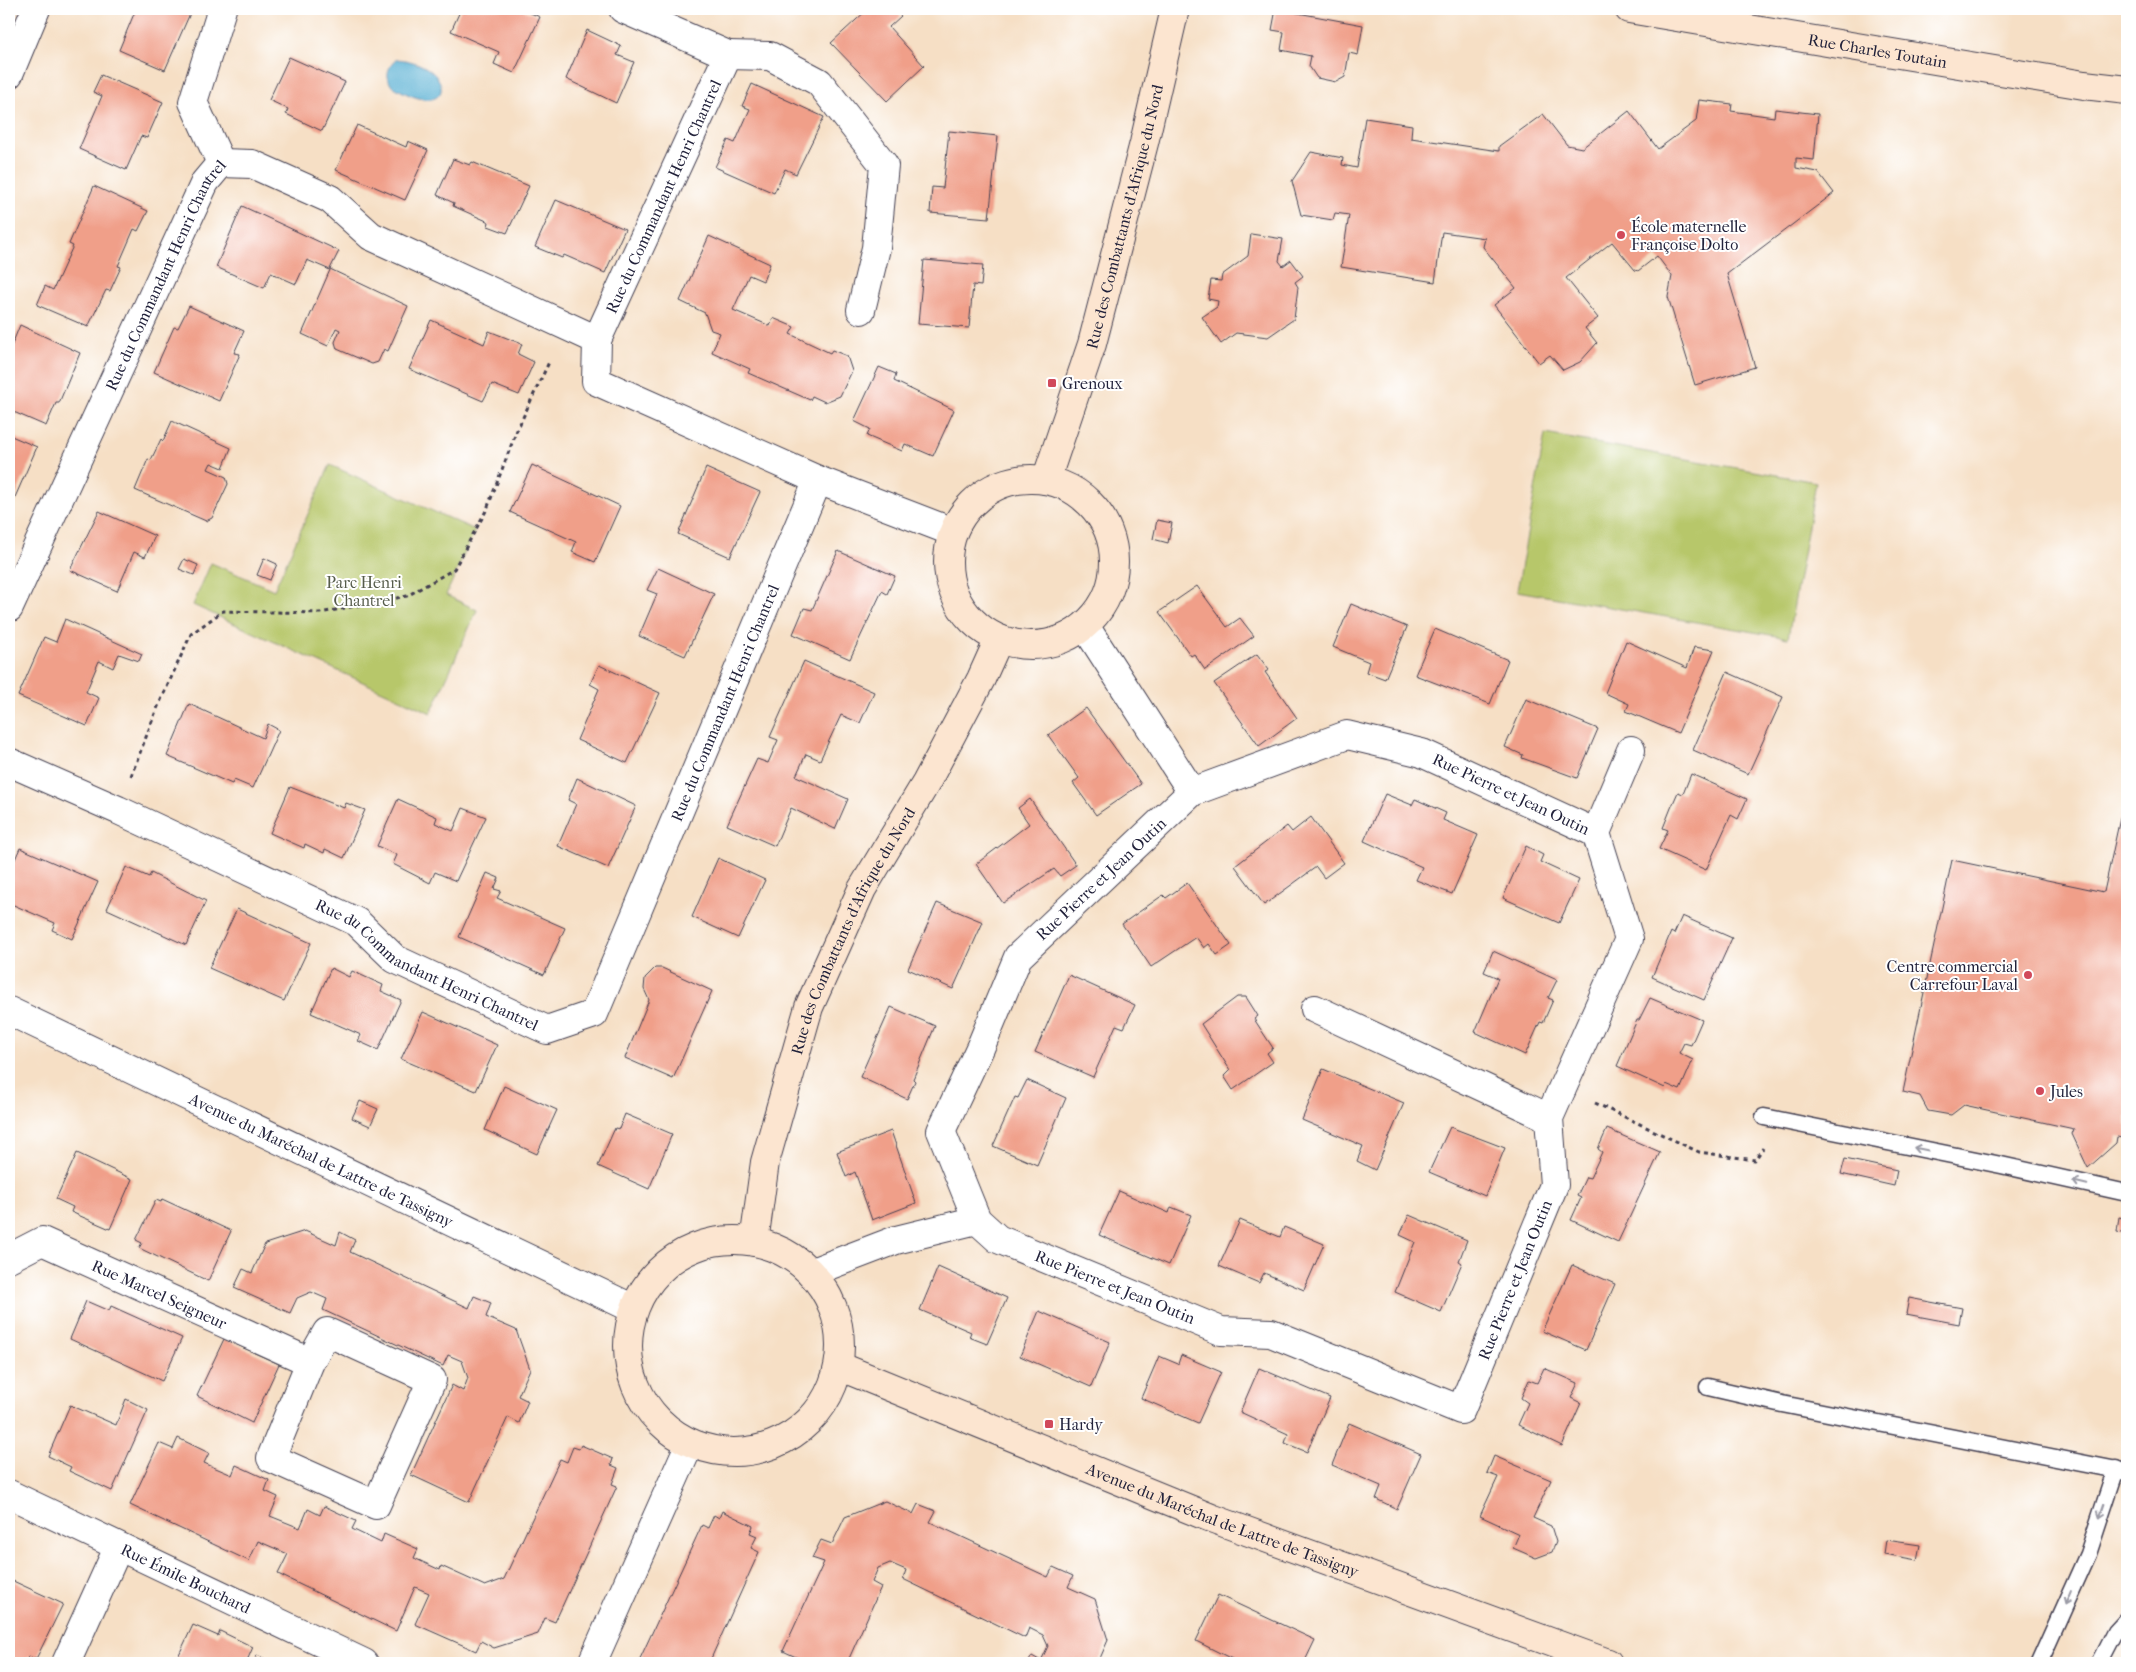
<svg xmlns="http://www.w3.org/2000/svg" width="2136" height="1672" viewBox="0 0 2136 1672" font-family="'IM FELL French Canon',serif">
  <rect width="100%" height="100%" fill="#fff"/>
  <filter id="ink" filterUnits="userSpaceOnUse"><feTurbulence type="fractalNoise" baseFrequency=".02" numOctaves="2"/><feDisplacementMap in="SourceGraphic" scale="10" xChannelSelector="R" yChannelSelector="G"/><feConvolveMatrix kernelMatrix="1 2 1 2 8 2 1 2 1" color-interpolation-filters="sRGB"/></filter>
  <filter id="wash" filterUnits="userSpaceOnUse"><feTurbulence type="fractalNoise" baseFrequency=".0096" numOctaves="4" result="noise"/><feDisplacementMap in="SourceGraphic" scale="20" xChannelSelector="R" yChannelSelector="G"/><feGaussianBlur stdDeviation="1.12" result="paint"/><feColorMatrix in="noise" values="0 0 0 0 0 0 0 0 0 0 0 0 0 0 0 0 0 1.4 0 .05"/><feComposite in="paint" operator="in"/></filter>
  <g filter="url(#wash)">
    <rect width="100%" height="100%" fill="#f6dfc5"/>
    <g fill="#b7c76a" stroke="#6c7452">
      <polygon points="1545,434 1816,482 1788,638 1517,591"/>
      <polygon points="330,465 475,530 446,595 477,610 431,713 193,605 211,563 274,590"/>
    </g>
    <path fill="#53add1" stroke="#3a6886" d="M397,59C458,64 456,127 391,85C385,75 388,66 397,59Z"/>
    <g id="blocks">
      <g fill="#f09f89">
        <polygon points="136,9 192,9 165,70 119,50"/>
        <polygon points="461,9 521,9 540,17 514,73 494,64 499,52 451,31"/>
        <polygon points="868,9 894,9 901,16 889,27 924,66 887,101 831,43"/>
        <polygon points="1276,9 1363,25 1358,55 1349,53 1345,77 1336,82 1317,78 1309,66 1311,56 1281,50 1284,32 1272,30"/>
        <polygon points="587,30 621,46 617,55 634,62 616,103 566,79"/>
        <polygon points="289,57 345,82 322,131 286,114 288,109 269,100"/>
        <polygon points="101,75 163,102 147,138 141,136 126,170 79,149 102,96 93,92"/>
        <polygon points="752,84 824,117 796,174 785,169 774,193 715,167 728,140 735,143 750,109 742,106"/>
        <polygon points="1699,100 1732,104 1731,111 1774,117 1775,109 1818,114 1814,160 1796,158 1796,168 1818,172 1834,193 1727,274 1755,367 1695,385 1668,297 1672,276 1657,256 1638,271 1635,270 1612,242 1566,278 1598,318 1585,328 1597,343 1580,362 1563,370 1550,355 1539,363 1494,305 1516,288 1483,247 1485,238 1442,232 1435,282 1341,267 1349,215 1335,213 1333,220 1301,215 1292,181 1311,152 1343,158 1342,165 1357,168 1365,118 1412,125 1411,138 1499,151 1499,146 1543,114 1567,145 1582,148 1629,111 1658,149 1696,121"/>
        <polygon points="357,125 406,147 408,141 428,150 405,200 336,170"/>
        <polygon points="949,131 998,136 989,218 930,213 932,187 943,188"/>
        <polygon points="453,159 470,165 472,162 529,186 507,233 488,226 489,222 453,206 454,203 437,195"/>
        <polygon points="94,186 148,211 138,231 134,229 118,266 121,267 110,291 106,290 88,327 37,305 45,286 53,290 73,246 69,244"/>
        <polygon points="556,200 625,229 605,273 564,255 562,258 535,247"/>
        <polygon points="242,206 339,251 330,269 408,306 388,351 384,349 378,362 372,364 337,349 335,342 340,330 336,328 328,346 302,334 330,270 307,260 296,284 271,273 264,288 216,267"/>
        <polygon points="1251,234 1283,239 1279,261 1283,266 1291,260 1303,276 1295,282 1298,287 1294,319 1268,337 1236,333 1221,344 1202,317 1217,307 1218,301 1208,299 1211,280 1221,281 1222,275 1248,256"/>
        <polygon points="709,236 770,264 763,281 749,275 733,310 770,326 773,318 794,327 790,334 830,353 832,350 847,356 852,371 840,396 825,402 812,396 810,400 748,373 750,369 712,352 720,333 711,330 705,313 680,301"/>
        <polygon points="924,260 983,265 981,286 973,285 969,328 918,324"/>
        <polygon points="189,306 244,331 234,353 240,354 219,401 154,372 174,327 178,328"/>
        <polygon points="431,320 484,344 489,331 522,344 518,354 534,362 519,395 492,384 483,401 409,369"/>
        <polygon points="20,325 80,353 59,403 56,403 46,426 9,410 9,346 11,347"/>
        <polygon points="879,367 896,374 894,381 954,410 933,456 905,444 902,451 867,436 870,429 854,421"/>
        <polygon points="172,421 231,448 223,468 211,463 208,469 226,477 228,484 212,518 206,521 135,490 148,459 151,460 161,439 163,441"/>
        <polygon points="9,435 37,447 9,511"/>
        <polygon points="532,465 620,506 595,562 572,552 576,542 510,512"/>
        <polygon points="706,468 760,492 730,557 678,534"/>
        <polygon points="99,511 155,536 145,557 134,552 117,591 70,570"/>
        <polygon points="1157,520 1172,523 1168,543 1153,539"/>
        <polygon points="838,551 895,576 887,594 882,591 850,659 793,634 804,608 812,610"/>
        <polygon points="264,558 277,564 270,580 257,575"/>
        <polygon points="184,559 198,565 194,575 179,569"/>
        <polygon points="658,568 714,594 685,656 639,636 657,594 647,590"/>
        <polygon points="1197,586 1227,627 1240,618 1254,636 1205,670 1194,654 1191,656 1159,612"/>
        <polygon points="1351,604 1407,627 1385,679 1366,672 1369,662 1333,647"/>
        <polygon points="65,619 142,654 139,661 119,654 113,668 99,661 86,692 99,698 87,726 18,696 44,637 56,642"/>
        <polygon points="1435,629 1508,660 1490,704 1415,675"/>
        <polygon points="1626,641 1687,668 1694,647 1714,650 1678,733 1626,711 1629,704 1605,693"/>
        <polygon points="1257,654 1269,670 1265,672 1297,718 1259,746 1214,683"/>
        <polygon points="804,661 874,692 860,723 841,715 820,760 806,754 796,776 848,799 835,829 791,808 775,846 727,825 757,759 768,763 778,740 770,737"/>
        <polygon points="599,665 660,693 627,763 577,740 599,689 590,684"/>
        <polygon points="1727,672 1783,697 1748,774 1693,750"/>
        <polygon points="1526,699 1598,729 1577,778 1522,758 1523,755 1505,747"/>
        <polygon points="189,704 263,738 268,724 279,730 253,788 234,780 232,784 167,756"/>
        <polygon points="1086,708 1141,784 1096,815 1073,783 1079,778 1048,735"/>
        <polygon points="1691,774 1747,799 1738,819 1731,815 1706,870 1659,849 1668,830 1663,828 1671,808 1678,792 1683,794"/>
        <polygon points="577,778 636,806 608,868 558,846 576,804 568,800"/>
        <polygon points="2127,786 2127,1139 2117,1137 2116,1143 2088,1168 2072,1134 2074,1129 1964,1105 1951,1115 1928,1111 1920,1096 1903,1092 1952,860 2104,892"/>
        <polygon points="290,787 344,808 346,803 365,810 344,858 325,849 324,853 305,844 304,848 270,833"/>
        <polygon points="1385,794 1412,805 1415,799 1446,813 1443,820 1478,835 1452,894 1416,880 1422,867 1364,841"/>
        <polygon points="398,799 437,817 435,823 453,831 463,808 486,817 456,881 435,872 430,883 393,864 397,855 377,846"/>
        <polygon points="1030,799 1076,865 1060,876 1054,869 1003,903 976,864 1029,824 1018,808"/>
        <polygon points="1311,817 1344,863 1324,878 1316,867 1264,905 1235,866 1287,826 1292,832"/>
        <polygon points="1526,846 1543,855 1540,862 1579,880 1559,923 1503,898"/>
        <polygon points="20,848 98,882 72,939 52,930 55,923 9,903 9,873"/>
        <polygon points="718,858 765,880 738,938 692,917"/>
        <polygon points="126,867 149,877 151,873 206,901 186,945 107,909"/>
        <polygon points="487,873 499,878 494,889 501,891 497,898 565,928 544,975 459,937"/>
        <polygon points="1187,883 1231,945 1217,955 1209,944 1204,948 1196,937 1151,967 1122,924 1163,895 1166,898"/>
        <polygon points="937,903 983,922 953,989 908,969"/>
        <polygon points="237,909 311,943 284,1001 209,968"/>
        <polygon points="1682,916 1732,938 1704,1000 1652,977 1671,932 1674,934"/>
        <polygon points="1493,951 1557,980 1548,998 1553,1000 1543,1023 1540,1022 1525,1055 1475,1032 1498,978 1484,972"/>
        <polygon points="331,968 349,977 352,971 383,985 381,991 401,1000 378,1050 358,1041 361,1035 311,1013"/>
        <polygon points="655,968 662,968 712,991 673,1079 625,1058 649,1000 644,989 645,978"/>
        <polygon points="1069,975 1135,1005 1124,1028 1116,1025 1093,1077 1035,1052"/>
        <polygon points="1237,997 1246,997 1258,1016 1254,1019 1273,1048 1267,1053 1273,1062 1233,1090 1224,1076 1230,1070 1201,1024"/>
        <polygon points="1650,998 1702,1020 1691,1045 1684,1043 1679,1053 1693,1060 1680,1090 1666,1084 1665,1088 1617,1066 1637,1020 1639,1020"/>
        <polygon points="891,1007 935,1026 913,1079 915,1081 907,1099 860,1077"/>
        <polygon points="423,1012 497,1045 476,1091 401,1059"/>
        <polygon points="1323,1069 1404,1103 1375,1170 1357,1161 1363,1146 1302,1120"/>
        <polygon points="1027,1080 1066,1098 1037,1165 993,1146 1015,1097 1018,1098"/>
        <polygon points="504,1086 557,1110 537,1154 485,1130"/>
        <polygon points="360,1101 378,1109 370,1126 352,1118"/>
        <polygon points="625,1114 672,1134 649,1189 598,1166 615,1128 619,1129"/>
        <polygon points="1450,1127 1505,1148 1485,1196 1429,1172"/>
        <polygon points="1607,1129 1660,1152 1618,1242 1571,1220 1581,1198 1577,1196 1586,1177 1590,1178 1602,1152 1598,1149"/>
        <polygon points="891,1131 916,1203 872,1220 855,1172 846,1177 837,1152"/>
        <polygon points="77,1153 132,1179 110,1229 71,1212 73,1207 56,1199"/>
        <polygon points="1845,1159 1897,1170 1894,1186 1841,1174"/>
        <polygon points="1119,1191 1169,1213 1171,1207 1191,1215 1169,1265 1099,1235"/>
        <polygon points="162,1199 231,1231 208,1281 139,1248 142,1243 136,1240 156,1200 161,1202"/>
        <polygon points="1409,1215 1467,1240 1459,1261 1462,1263 1441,1312 1395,1292 1415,1242 1400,1235"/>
        <polygon points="2119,1217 2127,1219 2127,1234 2117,1232"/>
        <polygon points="1240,1220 1280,1237 1284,1227 1324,1244 1304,1290 1264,1273 1259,1283 1219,1266"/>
        <polygon points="305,1231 336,1245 340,1232 355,1240 350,1252 469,1308 474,1296 491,1303 486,1317 516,1330 530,1369 518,1396 528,1401 519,1423 508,1417 469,1502 411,1475 452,1385 463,1391 468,1378 462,1361 448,1355 443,1366 323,1310 327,1299 311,1292 297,1298 290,1313 234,1288 243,1269 252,1273 265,1244"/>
        <polygon points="1572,1265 1615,1284 1586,1350 1542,1331"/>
        <polygon points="938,1267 1007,1298 987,1344 969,1337 971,1332 920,1310"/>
        <polygon points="1909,1298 1962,1308 1959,1324 1906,1314"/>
        <polygon points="86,1301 109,1311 111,1306 182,1338 162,1381 70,1339"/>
        <polygon points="1039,1311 1110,1342 1091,1387 1020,1356"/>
        <polygon points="224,1339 279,1364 252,1423 197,1396"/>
        <polygon points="1181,1355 1221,1372 1198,1423 1141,1398 1159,1356 1178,1364"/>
        <polygon points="1259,1368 1330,1398 1307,1452 1285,1443 1288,1434 1240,1412"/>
        <polygon points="1544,1368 1578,1383 1571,1398 1581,1403 1562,1446 1518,1425 1528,1403 1521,1398 1529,1380 1537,1383"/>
        <polygon points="126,1399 148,1410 112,1491 69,1471 71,1467 48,1456 70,1405 116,1425"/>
        <polygon points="1349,1423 1421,1454 1397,1509 1376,1499 1381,1486 1332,1465"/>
        <polygon points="178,1438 209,1453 204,1463 232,1475 236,1465 269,1480 265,1491 278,1497 270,1516 300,1528 308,1509 320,1515 324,1506 356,1521 352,1529 381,1543 384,1534 418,1549 414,1558 440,1570 441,1566 485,1586 504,1579 560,1459 567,1462 573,1447 579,1449 581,1445 613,1459 611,1465 618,1468 612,1484 617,1486 555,1622 545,1618 538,1634 494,1648 481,1641 476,1651 415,1624 429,1593 415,1587 396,1631 278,1574 288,1554 258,1541 249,1561 130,1505 159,1443 173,1449"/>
        <polygon points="1494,1456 1551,1480 1533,1518 1551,1526 1556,1542 1552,1552 1536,1558 1513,1548 1519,1534 1480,1516 1498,1477 1487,1473"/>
        <polygon points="885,1501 913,1514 918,1504 936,1511 930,1522 1048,1577 1053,1567 1073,1576 1068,1587 1095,1599 1108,1640 1098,1663 1028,1663 1032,1656 1041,1661 1048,1646 1043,1635 1029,1628 1025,1638 903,1579 906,1570 890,1563 878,1568 872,1582 881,1587 847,1663 809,1663 783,1651 824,1562 812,1558 821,1540 832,1544 845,1517"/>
        <polygon points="722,1511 753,1526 750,1533 757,1536 751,1548 759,1552 709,1663 638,1663 702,1525 708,1528 714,1515 719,1518"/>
        <polygon points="1886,1540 1920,1545 1917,1560 1884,1554"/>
        <polygon points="11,1580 63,1604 36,1659 29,1656 26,1663 9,1663 9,1584"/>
        <polygon points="1218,1595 1315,1640 1304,1663 1240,1663 1196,1641"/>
        <polygon points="193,1625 218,1636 220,1631 253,1647 246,1663 175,1663"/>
        <polygon points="257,1655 274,1663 254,1663"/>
      </g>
    </g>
  </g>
  <g filter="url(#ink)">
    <use href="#blocks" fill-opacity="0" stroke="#423e50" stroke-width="1"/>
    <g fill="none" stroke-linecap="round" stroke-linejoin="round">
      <defs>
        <g id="lane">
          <polyline points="1764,1117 2001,1165 2127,1193"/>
          <polyline points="1708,1387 1782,1404 2127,1472"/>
          <polyline points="2039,1663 2088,1554 2116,1469"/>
          <polyline points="2099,1663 2115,1632 2127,1619"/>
        </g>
        <g id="street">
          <polyline points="623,9 728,55"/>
          <polyline points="9,74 36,9"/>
          <polyline points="221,163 252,164 330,199 371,236 597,340 596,381 818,480 953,532"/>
          <polyline points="221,163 193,102 222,9"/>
          <path id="s1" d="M597,340L728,55L770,56L819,82L884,165L876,248L861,310"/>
          <path id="s2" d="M9,608L205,182L221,163"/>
          <polyline points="1085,626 1192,792"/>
          <polygon points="1347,735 1422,753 1596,833 1629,939 1549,1118 1554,1185 1461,1410 1271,1333 1221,1331 998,1239 977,1220 941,1131 981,1046 1018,957 1192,792"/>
          <path id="s3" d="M9,762L118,810L357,922L395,959L547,1030L594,1014L818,480"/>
          <polyline points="1596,833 1631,750"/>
          <polyline points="1315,1009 1549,1118"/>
          <path id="s4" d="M9,1011L634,1309"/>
          <path id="s5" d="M9,1258L42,1241L310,1362"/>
          <polyline points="812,1272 896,1240 977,1220"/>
          <polygon points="327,1332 432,1380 376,1505 271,1458 310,1362"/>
          <path id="s6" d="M9,1494L364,1663"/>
          <polyline points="66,1663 118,1548"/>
          <polyline points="592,1663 690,1443"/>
        </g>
        <g id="secondary">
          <path id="s7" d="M1629,9L2084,85L2127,90"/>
          <circle cx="1031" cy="562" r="83"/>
          <path id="s8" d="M1046,480L1092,344L1144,143L1175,9"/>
          <circle cx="734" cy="1346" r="106"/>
          <path id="s9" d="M754,1242L765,1162L809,1007L862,889L926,783L981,679L999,639"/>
          <path id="s10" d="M841,1367L1211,1518L1608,1663"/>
        </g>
      </defs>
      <use href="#lane" stroke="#423e50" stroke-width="19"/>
      <use href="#street" stroke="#423e50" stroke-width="30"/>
      <use href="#secondary" stroke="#423e50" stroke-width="30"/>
      <g stroke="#423e50" stroke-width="3" stroke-dasharray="4 4" stroke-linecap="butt">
        <polyline points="131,776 156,711 191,634 223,611 320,613 407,596 454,569 487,509 517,430 550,360"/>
        <polyline points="1595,1103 1699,1152 1755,1160 1763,1148"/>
      </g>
      <use href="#lane" stroke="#fff" stroke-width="16"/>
      <use href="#street" stroke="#fff" stroke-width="28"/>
      <use href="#secondary" stroke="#fce5d0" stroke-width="28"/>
    </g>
    <defs><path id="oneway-shaft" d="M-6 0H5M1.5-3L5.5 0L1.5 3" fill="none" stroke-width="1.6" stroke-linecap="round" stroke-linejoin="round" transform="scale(1.25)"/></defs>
    <g stroke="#9c9ca7">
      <use href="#oneway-shaft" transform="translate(1921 1149) rotate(-169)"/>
      <use href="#oneway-shaft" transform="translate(2080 1183) rotate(-167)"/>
      <use href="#oneway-shaft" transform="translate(2102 1511) rotate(109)"/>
      <use href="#oneway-shaft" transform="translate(2068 1598) rotate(113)"/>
    </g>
  </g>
  <g fill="#d1495b" stroke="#fff" stroke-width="2">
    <circle cx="1621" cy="235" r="5"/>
    <rect x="1047" y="378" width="10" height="10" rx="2.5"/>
    <circle cx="2028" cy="975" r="5"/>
    <circle cx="2040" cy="1091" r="5"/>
    <rect x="1044" y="1419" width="10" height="10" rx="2.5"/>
  </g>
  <g text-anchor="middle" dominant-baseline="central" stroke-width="4" stroke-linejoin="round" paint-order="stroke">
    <g font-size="16" fill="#22223b" stroke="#fff">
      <text stroke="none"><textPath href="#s7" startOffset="252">Rue Charles Toutain</textPath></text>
      <text stroke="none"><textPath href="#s1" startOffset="158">Rue du Commandant Henri Chantrel</textPath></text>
      <text stroke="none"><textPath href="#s8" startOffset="275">Rue des Combattants d'Afrique du Nord</textPath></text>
      <text stroke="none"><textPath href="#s2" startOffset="368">Rue du Commandant Henri Chantrel</textPath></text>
      <text stroke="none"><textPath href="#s3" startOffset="991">Rue du Commandant Henri Chantrel</textPath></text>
      <text transform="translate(1511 794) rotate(25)">Rue Pierre et Jean Outin</text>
      <text transform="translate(1101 879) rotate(-43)">Rue Pierre et Jean Outin</text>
      <text stroke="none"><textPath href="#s9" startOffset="329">Rue des Combattants d'Afrique du Nord</textPath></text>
      <text stroke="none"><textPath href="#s3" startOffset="466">Rue du Commandant Henri Chantrel</textPath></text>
      <text stroke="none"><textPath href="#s4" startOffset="346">Avenue du Maréchal de Lattre de Tassigny</textPath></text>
      <text transform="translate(1515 1280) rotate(-68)">Rue Pierre et Jean Outin</text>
      <text transform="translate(1115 1287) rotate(22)">Rue Pierre et Jean Outin</text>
      <text stroke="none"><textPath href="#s5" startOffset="166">Rue Marcel Seigneur</textPath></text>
      <text stroke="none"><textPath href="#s10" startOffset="411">Avenue du Maréchal de Lattre de Tassigny</textPath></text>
      <text stroke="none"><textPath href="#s6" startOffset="196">Rue Émile Bouchard</textPath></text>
    </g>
    <g font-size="16" fill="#22223b" stroke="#fff" text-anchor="start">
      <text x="1631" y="226">École maternelle<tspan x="1631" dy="18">Françoise Dolto</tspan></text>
      <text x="1062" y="383">Grenoux</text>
      <text x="2018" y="966" text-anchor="end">Centre commercial<tspan x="2018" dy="18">Carrefour Laval</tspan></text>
      <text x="2050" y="1091">Jules</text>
      <text x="1059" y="1424">Hardy</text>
    </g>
    <g font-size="16" fill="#565c4b" stroke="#fff">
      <text x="364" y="582">Parc Henri<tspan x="364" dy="18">Chantrel</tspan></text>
    </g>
  </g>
  <rect width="2136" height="1672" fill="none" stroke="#fff" stroke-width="30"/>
</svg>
